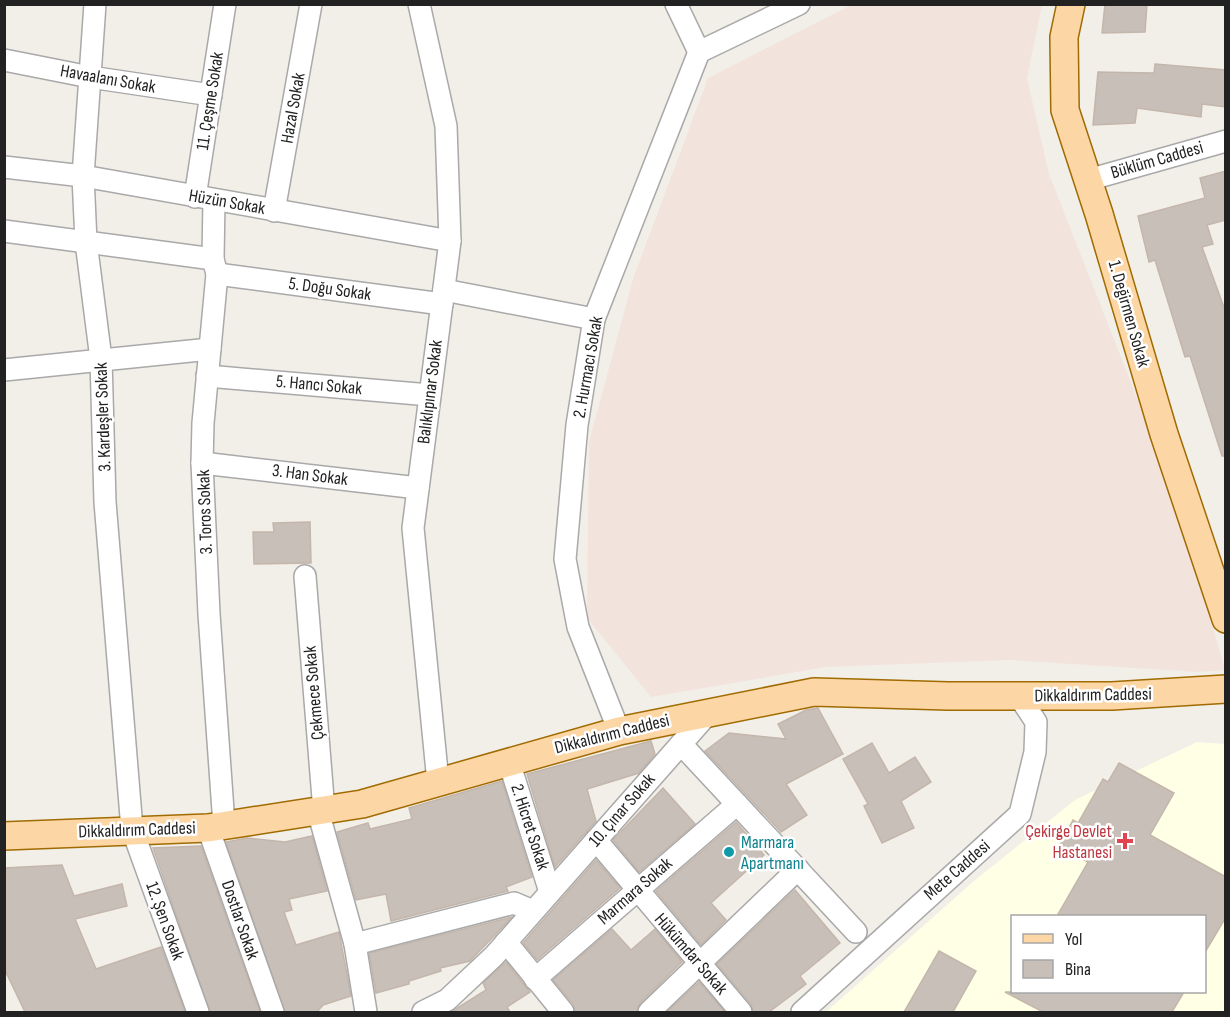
<svg xmlns="http://www.w3.org/2000/svg" width="1230" height="1017" viewBox="0 0 1230 1017" font-family="'Sofia Sans Condensed',sans-serif">
  <rect width="100%" height="100%" fill="#f2efe9"/>
  <path fill="#ffffe5" fill-rule="evenodd" d="M1197,742L1225,744V1012H826L974,881L1075,800ZM1012,916H1204V992H1012Z"/>
  <polygon fill="#f3e3dd" points="851,5 1042,5 1027,78 1049,174 1176,497 1225,670 1198,672 1009,660 826,667 651,697 587,618 589,442 633,279 708,78"/>
  <g fill="#c7bfb8" stroke="#c4b6ab" stroke-width="1.5">
    <polygon points="1105,4 1147,4 1145,32 1102,33"/>
    <polygon points="1155,64 1226,70 1226,107 1202,104 1201,117 1137,108 1135,123 1093,125 1098,72 1154,73"/>
    <polygon points="1226,171 1226,220 1207,225 1213,244 1202,247 1226,313 1226,456 1222,456 1190,356 1185,357 1155,260 1149,262 1138,216 1205,198 1200,178"/>
    <polygon points="310,522 311,563 254,564 253,532 274,532 273,523"/>
    <polygon points="818,708 843,754 786,784 807,815 781,832 705,751 729,733 786,739 778,724 806,710"/>
    <polygon points="651,741 655,754 639,773 587,789 596,821 555,867 527,774"/>
    <polygon points="872,743 889,773 915,757 931,782 901,801 914,828 882,843 864,806 868,804 843,759"/>
    <polygon points="1119,763 1174,793 1150,835 1226,877 1226,917 1204,954 1204,916 1057,916 1088,862 1059,846 1073,820 1078,823 1103,779 1108,782"/>
    <polygon points="502,781 532,877 506,887 508,891 391,921 386,894 356,900 337,832 368,823 370,829 412,819 409,808"/>
    <polygon points="663,788 695,824 639,872 613,840"/>
    <polygon points="736,822 764,855 711,903 726,920 701,945 656,891"/>
    <polygon points="312,836 327,891 289,899 292,910 284,912 296,945 339,932 351,996 323,1005 317,1012 285,1012 226,842 247,838 285,842"/>
    <polygon points="201,846 260,1012 210,1012 153,848"/>
    <polygon points="596,860 620,888 537,960 523,943"/>
    <polygon points="62,865 74,896 122,884 127,906 75,919 96,969 161,947 185,1012 25,1012 4,968 4,868"/>
    <polygon points="795,890 840,943 800,976 806,984 769,1012 753,1012 751,1004 717,964"/>
    <polygon points="512,917 470,961 440,968 441,971 409,981 409,984 376,993 369,953"/>
    <polygon points="612,929 631,950 655,929 682,962 640,1003 637,1012 575,1012 573,1004 553,980"/>
    <polygon points="939,951 976,971 953,1012 904,1012"/>
    <polygon points="506,962 530,992 507,1007 510,1012 451,1012 486,990 483,983"/>
    <polygon points="699,982 725,1012 667,1012"/>
    <polygon points="1005,992 1184,992 1172,1012 1043,1012"/>
  </g>
  <g fill="none" stroke-linecap="round" stroke-linejoin="round">
    <defs>
      <g id="minor">
        <polyline points="95,4 83,176 86,242 101,359 105,502 132,829 198,1012"/>
        <polyline points="419,4 446,126 450,241 413,528 438,782"/>
        <polyline points="676,4 699,52"/>
        <polyline points="4,60 90,77 211,95"/>
        <polyline points="4,167 83,176 450,241"/>
        <polyline points="1088,180 1226,141"/>
        <polyline points="195,197 225,4"/>
        <polyline points="214,200 213,259 217,274 203,423 202,463 209,614 224,825"/>
        <polyline points="274,211 311,4"/>
        <polyline points="4,231 213,259"/>
        <polyline points="217,274 442,304"/>
        <polyline points="444,290 594,319"/>
        <polyline points="4,370 210,349"/>
        <polyline points="207,376 430,395"/>
        <polyline points="202,463 418,488"/>
        <polyline points="305,576 324,811"/>
        <polyline points="619,731 578,627 565,559 577,425 594,319 699,52 799,4"/>
        <polyline points="681,744 856,932"/>
        <polyline points="509,762 550,892"/>
        <polyline points="318,811 355,944 366,1012"/>
        <polyline points="208,828 273,1012"/>
        <polyline points="596,840 741,1012"/>
        <polyline points="506,942 563,1012"/>
        <polyline points="355,944 514,903 533,911"/>
        <polyline points="535,979 737,804"/>
        <polyline points="423,1012 447,1000 494,956 711,710"/>
        <polyline points="649,1012 798,869"/>
        <polyline points="802,1012 1020,814 1035,752 1036,722 1019,696"/>
      </g>
      <g id="major">
        <polyline points="1071,4 1064,37 1065,110 1099,214 1164,434 1226,619"/>
        <polyline points="4,836 208,828 362,804 619,731 814,692 948,696 1112,696 1226,689"/>
      </g>
    </defs>
    <use href="#minor" stroke="#a9a9a9" stroke-width="24"/>
    <use href="#major" stroke="#a06b00" stroke-width="30"/>
    <use href="#minor" stroke="#fff" stroke-width="21"/>
    <use href="#major" stroke="#fcd6a4" stroke-width="27"/>
  </g>
  <path fill="#e0444e" stroke="#fff" stroke-width="2" d="M1122 832h6v6h6v6h-6v6h-6v-6h-6v-6h6z"/>
  <circle fill="#0f9aa8" stroke="#fff" stroke-width="2" cx="729" cy="852" r="6"/>
  <g text-anchor="middle" dominant-baseline="central" stroke-width="5" stroke-linejoin="round" paint-order="stroke">
    <g font-size="18" fill="#222" stroke="#fff">
      <text transform="translate(108 79) rotate(10)">Havaalanı Sokak</text>
      <text transform="translate(210 101) rotate(-81)">11. Çeşme Sokak</text>
      <text transform="translate(293 108) rotate(-80)">Hazal Sokak</text>
      <text transform="translate(1157 160) rotate(-16)">Büklüm Caddesi</text>
      <text transform="translate(227 202) rotate(10)">Hüzün Sokak</text>
      <text transform="translate(330 289) rotate(8)">5. Doğu Sokak</text>
      <text transform="translate(1129 314) rotate(74)">1. Değirmen Sokak</text>
      <text transform="translate(588 367) rotate(-80)">2. Hurmacı Sokak</text>
      <text transform="translate(319 385) rotate(5)">5. Hancı Sokak</text>
      <text transform="translate(430 392) rotate(-83)">Balıklıpınar Sokak</text>
      <text transform="translate(103 417) rotate(-92)">3. Kardeşler Sokak</text>
      <text transform="translate(310 475) rotate(7)">3. Han Sokak</text>
      <text transform="translate(205 512) rotate(-92)">3. Toros Sokak</text>
      <text transform="translate(314 693) rotate(-95)">Çekmece Sokak</text>
      <text transform="translate(1093 695) rotate(-1)">Dikkaldırım Caddesi</text>
      <text transform="translate(612 734) rotate(-14)">Dikkaldırım Caddesi</text>
      <text transform="translate(622 810) rotate(-49)">10. Çınar Sokak</text>
      <text transform="translate(530 827) rotate(72)">2. Hicret Sokak</text>
      <text transform="translate(137 830) rotate(-2)">Dikkaldırım Caddesi</text>
      <text transform="translate(957 870) rotate(-41)">Mete Caddesi</text>
      <text transform="translate(635 891) rotate(-41)">Marmara Sokak</text>
      <text transform="translate(240 920) rotate(71)">Dostlar Sokak</text>
      <text transform="translate(165 921) rotate(70)">12. Şen Sokak</text>
      <text transform="translate(691 954) rotate(49)">Hükümdar Sokak</text>
    </g>
    <g font-size="18" fill="#be3a42" stroke="#fff" text-anchor="end">
      <text x="1112" y="831">Çekirge Devlet<tspan x="1112" dy="21">Hastanesi</tspan></text>
    </g>
    <g font-size="18" fill="#0d838f" stroke="#fff" text-anchor="start">
      <text x="741" y="842">Marmara<tspan x="741" dy="21">Apartmanı</tspan></text>
    </g>
  </g>
  <rect width="1230" height="1017" fill="none" stroke="#222222" stroke-width="12"/>
  <rect x="1011" y="915" width="195" height="78" fill="#ffffff" stroke="#a7a7a7" stroke-width="1.5"/>
  <rect x="1023" y="934" width="30" height="9" fill="#fcd6a4" stroke="#a7a7a7" stroke-width="1.5"/>
  <text x="1065" y="945" font-size="18" fill="#222222">Yol</text>
  <rect x="1023" y="960" width="30" height="18" fill="#c7bfb8" stroke="#a7a7a7" stroke-width="1.5"/>
  <text x="1065" y="975" font-size="18" fill="#222222">Bina</text>
</svg>
